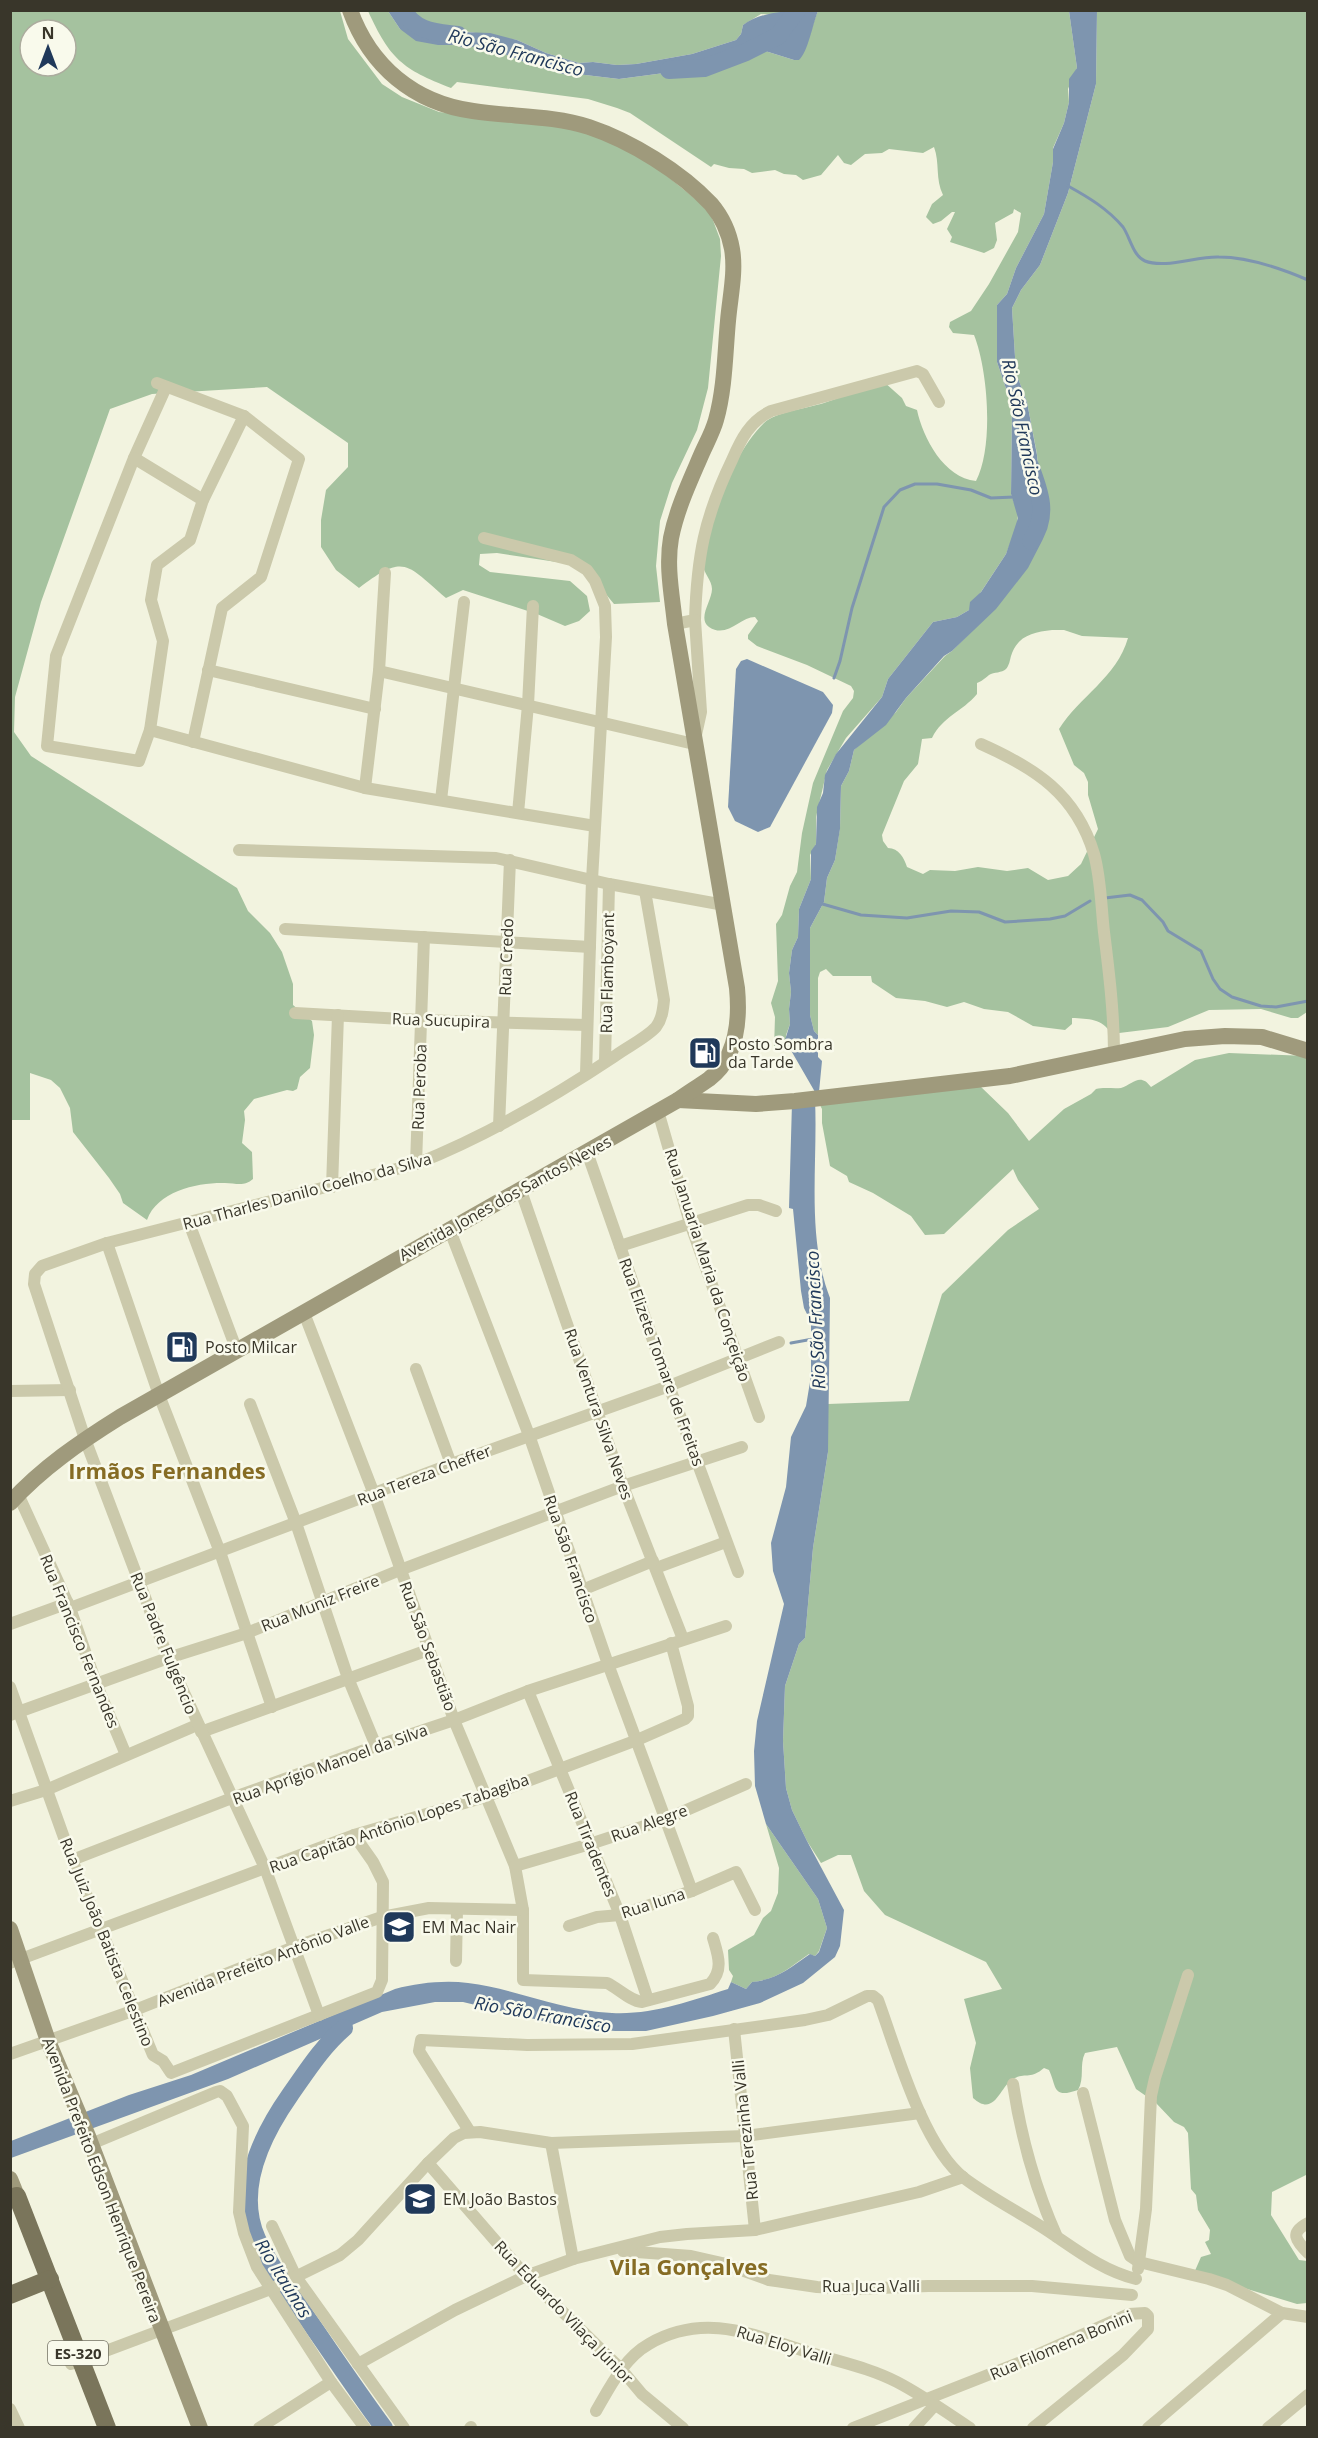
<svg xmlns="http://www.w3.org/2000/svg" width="1318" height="2438" viewBox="0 0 1318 2438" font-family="'Open Sans',sans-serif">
  <rect width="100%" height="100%" fill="#f2f3df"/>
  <g fill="#a5c29f" fill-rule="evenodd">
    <path d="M10,11H340L348,39L382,84L402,97L439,112L572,127L630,146L698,201L711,215L720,239L721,256L708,388L697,430L672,483L660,521L656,566L660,602L614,604L600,587L570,564L497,553L480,554L479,565L490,572L570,581L587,596L590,611L579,621L565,626L537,614L463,590L446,598C406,564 405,553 359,588L336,570L321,547V520L326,490L348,467V443L267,387L152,394L110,409L41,602L15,697L14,732L31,756L237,888L248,911L270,933L282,952L293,984V1005L312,1021L314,1035L310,1068L300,1077L297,1089L293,1091L287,1090L254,1099L244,1111L245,1120L242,1143L252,1152L253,1179C243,1188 234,1182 222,1183C195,1183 157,1192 147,1220L123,1203L120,1194L109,1178L73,1132L70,1108L60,1088L51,1080L30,1073V1120H11ZM30,30H66V66H30Z"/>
    <path d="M368,11H388L400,29L464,48L480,46L490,48L529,64L570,76L577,74L619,79L687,70L743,49H759L794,60C811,43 809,32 818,11H1069L1077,68L1068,89L1069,102L1064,123L1053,148V162L1044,214L1016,268L1007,294L997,305V362L1012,406L1011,494L1018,514L1017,526L1006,554L969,610L957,617L933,622L888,679L882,697L846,738L827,770L816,817V844L810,855L811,879L799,909L798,937L792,950L789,973L791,992L789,1009L790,1024L786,1035V1045L789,1050L774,1048L775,1017L771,1003L778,981L776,924L782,915L790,886L797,872L802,833L813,783L843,711L853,698L854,691L851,686L807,665L757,646L748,639V635L758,621L755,617C740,617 727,639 709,627C697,618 712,601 712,589C712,580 703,573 703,564C702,558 705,551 706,546C715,507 735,451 764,423C775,412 808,408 824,403C844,396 864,389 884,382L902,398L906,406L917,410C923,438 944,478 976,481C994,447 988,370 974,335L953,333L949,327L950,322L971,311L989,284L1018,232L1021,213L1014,209L1013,213L995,223L997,240L994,248L984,253L950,242L952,237L947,229L955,212H952L941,221L933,224L926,217L932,204L943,195C935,179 940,163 934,147L923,153L889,149L882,153L865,154L851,165L844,163L838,155L821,175L803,180L796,175L784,174L775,170L752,173L744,169L729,168L714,164L711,167L630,113L617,108L588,99L457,82L451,88C402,69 390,59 368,11Z"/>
    <polygon points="399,11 785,11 774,15 761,14 743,25 741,34 736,40 692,54 636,64 617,65 593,62 579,63 546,53 517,40 452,29 421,32 410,27"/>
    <path d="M1097,11H1307V1012L1298,1018H1291L1261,1009L1209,1010L1168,1027L1111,1034C1103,1018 1088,1019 1072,1018V1024L1065,1030L1033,1026L1008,1012L984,1009L964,1002L947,1007L925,1001L896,998L872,982L871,976H833L826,969L820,972L818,978V1035L814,1031L810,1015V928L824,902L827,878L835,860L840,828L841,786L849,771L854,750L896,712L906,698L945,656L952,651L969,634L1043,539L1037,454L1027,402L1016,373L1012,308L1021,290L1040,265L1068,193L1096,84ZM1052,630H1064L1082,636L1128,638C1117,677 1079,697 1059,729L1074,765L1084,773L1088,782V795L1098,829L1081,864L1068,876L1048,880L1028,868L1007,871L978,867L955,871L930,870L923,874L907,867C904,858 899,848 888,848L883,841L882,835L904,781L918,764L922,739L932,738C943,716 962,712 977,694V683C982,681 984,679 989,675C994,672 1002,673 1006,669C1009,666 1010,660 1011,656C1017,636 1033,632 1052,630Z"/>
    <path d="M1229,1053L1307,1056L1308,2174L1272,2192L1271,2215L1299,2260L1307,2261V2303L1297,2304L1194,2273L1201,2257L1211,2254L1205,2242L1209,2240L1210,2230L1198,2210L1196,2195L1191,2189L1188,2133L1184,2127L1174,2122L1156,2103L1136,2089L1117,2047L1085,2053C1079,2065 1085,2078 1078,2090C1052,2099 1057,2087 1049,2070L1044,2068C1030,2080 1025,2072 1013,2079C1000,2086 995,2118 973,2098L970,2068L976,2043L964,1999L1002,1989L986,1962L885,1915L864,1891L851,1855H838L821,1863L807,1841L792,1810L786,1788L783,1741L785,1686L799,1644L805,1638L813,1548L828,1452V1404L909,1401L942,1294L1008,1230L1039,1209L1018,1180L1013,1169L944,1234L925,1235L911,1216L873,1193L849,1182L847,1176L830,1166L822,1123V1109L817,1099L980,1086L1008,1113L1029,1141L1064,1109L1091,1094L1096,1089C1104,1087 1114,1089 1121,1088C1133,1084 1140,1072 1151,1087L1195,1060Z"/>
    <path d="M766,1824L818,1899L827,1928L819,1951L815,1956L809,1954C787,1969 779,1979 752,1982L746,1989L731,1982L733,1976L729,1970L728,1950L754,1935L763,1918L771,1911L778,1893L779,1868Z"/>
  </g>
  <g fill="#7e95af">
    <path d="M388,11H399L410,27L420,32L452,29L462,32L490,33L517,40L546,53L579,63L593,62L617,65L636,64L692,54L736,40L741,34L743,25C763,10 795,10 818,11C813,23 808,52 799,60H794L759,49H743L687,70L619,79L577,74L570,76L529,64L490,48L480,46L464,48L456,45H438L416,41L400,29Z"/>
    <polygon points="1069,11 1097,11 1096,84 1068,193 1040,265 1021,290 1012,308 1016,373 1027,402 1037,455 1043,539 1028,568 996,609 952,651 944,656 906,698 886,725 854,750 849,771 841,786 840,829 835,860 827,878 824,902 810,928 810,1015 814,1031 818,1035 818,1057 822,1061 819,1092 815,1092 785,1040 790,1024 789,1009 791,992 789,973 792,950 798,937 799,909 811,879 811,851 816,844 817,807 823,793 825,775 836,754 882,697 888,679 933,622 957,617 969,610 970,602 981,592 1006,554 1018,518 1011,494 1012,406 997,362 997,305 1007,294 1016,268 1044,214 1053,162 1053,149 1064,123 1069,102 1069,79 1077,68"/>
    <polygon points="747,659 823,692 833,705 832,713 770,827 758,832 735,821 728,807 736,669 741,661"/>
    <path d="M815,1099C818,1165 806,1236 830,1298L828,1452L813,1548L805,1638L799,1644L785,1686L783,1741L786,1788L792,1810L807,1841L844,1910L840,1946L835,1957L803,1983L760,2003L713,2016L646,2031H615L568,2027L463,2002H435L382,2012L228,2079L11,2158V2141L129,2095L191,2075L395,1989C418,1983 444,1980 468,1983C517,1989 562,2011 612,2013C653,2015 690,2001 728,1989L731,1982L746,1989L752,1982C778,1979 788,1969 810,1954L815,1956L819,1952L827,1928L818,1899L766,1824L755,1786L754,1751L757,1721L784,1604L773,1571L771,1543L786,1487L791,1437L806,1406L811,1376V1322L804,1308L801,1291L793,1209L789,1208L792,1103Z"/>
  </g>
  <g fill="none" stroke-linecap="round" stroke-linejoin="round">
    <g stroke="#7e95af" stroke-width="3">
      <path d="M1068,186C1088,197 1108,209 1123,227C1130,237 1133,256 1145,261C1165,269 1197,256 1219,257C1249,257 1280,268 1308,280"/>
      <polyline points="834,678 840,661 852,608 884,507 900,490 915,484 937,484 971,490 991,498 1014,497"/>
      <polyline points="1105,898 1130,895 1142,900 1163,922 1168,931 1201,951 1213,979 1220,989 1232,997 1261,1006 1276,1007 1308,1001"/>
      <polyline points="819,903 861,915 907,918 951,911 979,912 1005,922 1050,919 1065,916 1090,901"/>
      <polyline points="791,1343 813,1339"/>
    </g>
    <g stroke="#7e95af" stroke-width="18">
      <path d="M403,10C415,32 436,32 458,35"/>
      <polyline points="669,70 704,68 746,52 778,36 797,10"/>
      <path d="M1030,466C1040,492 1049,516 1031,541"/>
      <path d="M344,2028C322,2047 307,2071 290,2095C262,2135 235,2190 257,2239C269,2265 287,2288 303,2312C330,2351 356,2390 384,2428"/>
    </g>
    <g stroke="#cbc9ab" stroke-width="12">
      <polyline points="157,383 244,416 299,459 261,577 222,608 193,742"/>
      <polyline points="166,387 134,458 56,656 47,746 139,761 150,730 163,641 151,600 157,565 190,540 203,500 244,416"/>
      <polyline points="134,458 203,500"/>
      <polyline points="484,538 571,560 587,570 595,581 605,606 606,637 592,880 586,1074"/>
      <path d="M675,624L695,620C697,557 704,518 732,460C741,439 750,421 771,411L917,371L923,374L939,402"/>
      <polyline points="208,670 375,709"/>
      <polyline points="379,671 694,744 701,712 695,620"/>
      <polyline points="150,730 365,788 595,826"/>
      <path d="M981,744C1035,768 1076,794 1094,854C1101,879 1101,906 1104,932C1109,972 1114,1013 1114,1054"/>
      <polyline points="365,788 379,671 385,573"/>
      <polyline points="441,800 464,602"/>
      <polyline points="518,813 528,705 533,606"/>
      <polyline points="239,850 496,858 609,884 724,905"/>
      <polyline points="285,929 590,947"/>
      <polyline points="295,1013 420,1020 587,1025"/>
      <polyline points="605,1062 609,884"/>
      <polyline points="658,1111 690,1223 759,1417"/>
      <polyline points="499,1126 510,860"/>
      <polyline points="587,1152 669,1386 738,1572"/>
      <polyline points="416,1164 424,937"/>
      <polyline points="332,1187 338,1015"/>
      <polyline points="520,1188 623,1486 683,1639"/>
      <polyline points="189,1223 237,1351"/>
      <polyline points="449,1228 529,1435 608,1664 692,1891"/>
      <polyline points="107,1243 159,1395 220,1552 272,1707"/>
      <polyline points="620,1246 748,1205 759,1205 776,1211"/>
      <path d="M304,1313L374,1494L454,1720L515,1866L523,1910V1980L607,1983C618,1988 630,2001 642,2002L710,1984C724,1970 718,1955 713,1938"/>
      <polyline points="416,1369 451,1464"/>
      <polyline points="10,1391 70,1390"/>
      <polyline points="250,1404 296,1523 348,1678 376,1746"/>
      <polyline points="18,1494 70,1608 96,1683 126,1755"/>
      <polyline points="656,1568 726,1542"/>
      <polyline points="582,1590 653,1561"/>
      <polyline points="70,1608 451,1464 669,1386 779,1342"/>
      <polyline points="10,1624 68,1603"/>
      <polyline points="10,1687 72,1860 153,2055 163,2061 171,2073 377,1992 382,1980 383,1882 373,1862 354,1835"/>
      <polyline points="528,1691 620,1915 648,2000"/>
      <polyline points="10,1715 168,1658 247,1633 400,1570 623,1486 742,1447"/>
      <polyline points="201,1732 428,1650"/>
      <polyline points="10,1801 46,1790 197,1725"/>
      <polyline points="72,1860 232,1798 376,1746 454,1720 528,1691 726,1626"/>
      <polyline points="515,1866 590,1844 666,1819 746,1784"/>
      <polyline points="569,1926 597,1917 620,1915 692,1891 736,1872 755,1910"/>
      <polyline points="456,1961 457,1909"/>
      <polyline points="10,1963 354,1835 485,1797 637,1740 685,1719 688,1716 688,1706 671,1643"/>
      <path d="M319,2015L265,1868L168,1658L85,1439L34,1284L35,1274L42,1266L107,1243L416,1164C486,1136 552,1098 615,1056C627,1047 646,1038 656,1027C662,1019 663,1010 664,1000L645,891"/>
      <polyline points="734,2029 755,2230"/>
      <polyline points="10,2054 135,2010 294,1947 382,1917 429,1908 523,1910"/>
      <path d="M1013,2084C1021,2137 1035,2188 1057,2237"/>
      <polyline points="1083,2093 1115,2220 1130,2256 1139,2262 1209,2279 1227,2285 1282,2313 1308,2317"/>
      <path d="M470,2132L419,2051L421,2040L527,2045L632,2044L805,2020L828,2015L867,1996H873L878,2000C896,2049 923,2147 964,2178C989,2197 1019,2212 1045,2229C1074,2248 1102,2271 1136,2279"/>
      <polyline points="551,2143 573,2259"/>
      <polyline points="91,2144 216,2092 220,2091 227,2096 243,2126 239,2212 244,2233 257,2267 331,2382 365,2428"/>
      <polyline points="428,2163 526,2276 621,2369 642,2394 683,2428"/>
      <path d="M1308,2223C1289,2233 1296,2240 1308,2253"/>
      <polyline points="272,2226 296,2277 404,2428"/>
      <polyline points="623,2251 691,2256 722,2263 769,2280 817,2287 855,2289 928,2286 1032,2286 1132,2295"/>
      <polyline points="1138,2269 1146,2209 1151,2096 1155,2078 1188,1975"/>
      <polyline points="71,2364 271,2289 340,2255 358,2240 428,2163 454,2138 464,2133 480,2132 551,2143 745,2136 920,2113"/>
      <polyline points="358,2364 455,2310 526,2276 573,2259 660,2237 687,2234 755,2230 919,2192 963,2177"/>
      <polyline points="10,2409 19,2428"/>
      <path d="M596,2411C610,2387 624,2358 649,2344C706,2311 755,2336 811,2353C840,2362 870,2368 897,2382C922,2395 946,2412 970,2428"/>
      <polyline points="259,2428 331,2382"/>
      <polyline points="470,2428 471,2427"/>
      <polyline points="853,2428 1021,2362 1129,2314 1145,2313 1148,2316 1148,2329 1123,2355 1033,2428"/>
      <polyline points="914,2428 935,2405"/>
      <polyline points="1148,2428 1282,2313"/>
      <polyline points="1268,2428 1308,2395"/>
    </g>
    <g stroke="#9f9a7c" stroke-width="16">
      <polyline points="678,1100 756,1104 795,1101 1010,1076 1185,1039 1225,1036 1262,1037 1308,1051"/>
      <path d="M10,1503C42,1468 80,1442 120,1417L678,1100C688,1093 699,1086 709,1079C737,1058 740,1020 737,988L675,624C672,595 666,566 671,538C677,508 690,481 702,453C707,442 713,431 716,420C725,388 725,353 728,321C730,297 736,272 732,249C729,232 722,217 711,204C681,172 631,141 589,127C552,115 511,117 473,111C414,103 370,66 350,10"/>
      <polyline points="10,1929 48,2041 88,2136 200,2428"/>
      <polyline points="10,2179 17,2196"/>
    </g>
    <g stroke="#7a755b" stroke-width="18">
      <polyline points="10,2198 17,2196 107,2428"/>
      <polyline points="10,2295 50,2279"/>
    </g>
  </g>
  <defs>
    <symbol id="fuel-square" viewBox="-11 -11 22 22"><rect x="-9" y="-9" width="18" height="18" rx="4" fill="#20395a" stroke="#f9faec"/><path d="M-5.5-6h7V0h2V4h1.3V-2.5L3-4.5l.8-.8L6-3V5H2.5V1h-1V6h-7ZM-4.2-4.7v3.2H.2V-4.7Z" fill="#fff"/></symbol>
    <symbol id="school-square" viewBox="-11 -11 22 22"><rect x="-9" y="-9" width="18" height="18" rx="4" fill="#20395a" stroke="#f9faec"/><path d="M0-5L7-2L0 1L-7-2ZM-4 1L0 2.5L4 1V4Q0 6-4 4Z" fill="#fff"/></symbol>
  </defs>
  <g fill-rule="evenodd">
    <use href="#fuel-square" x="686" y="1034" width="38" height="38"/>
    <use href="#fuel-square" x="163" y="1328" width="38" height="38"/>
    <use href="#school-square" x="380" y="1908" width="38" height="38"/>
    <use href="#school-square" x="401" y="2180" width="38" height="38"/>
  </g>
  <g text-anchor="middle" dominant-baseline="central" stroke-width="5" stroke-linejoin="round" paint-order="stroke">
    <rect fill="#f9faec" stroke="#737164" stroke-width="1.5" x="48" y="2341" width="60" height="24" rx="4.5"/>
    <g font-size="15" font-weight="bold" fill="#39362a">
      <text x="78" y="2353">ES-320</text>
    </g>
    <g font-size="16" fill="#39362a" stroke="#f9faec">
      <text transform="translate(506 957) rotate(-88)">Rua Credo</text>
      <text transform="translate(607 973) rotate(-89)">Rua Flamboyant</text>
      <text transform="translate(441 1020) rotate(2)">Rua Sucupira</text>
      <text transform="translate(419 1087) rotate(-88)">Rua Peroba</text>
      <text transform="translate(307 1191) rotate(-15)">Rua Tharles Danilo Coelho da Silva</text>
      <text transform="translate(505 1198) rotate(-29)">Avenida Jones dos Santos Neves</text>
      <text transform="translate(708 1265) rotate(72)">Rua Januaria Maria da Conçeição</text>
      <text transform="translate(662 1362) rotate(70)">Rua Elizete Tomare de Freitas</text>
      <text transform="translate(599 1414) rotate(71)">Rua Ventura Silva Neves</text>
      <text transform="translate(424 1475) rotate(-21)">Rua Tereza Cheffer</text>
      <text transform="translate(571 1559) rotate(71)">Rua São Francisco</text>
      <text transform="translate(320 1603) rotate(-22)">Rua Muniz Freire</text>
      <text transform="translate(80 1641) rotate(68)">Rua Francisco Fernandes</text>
      <text transform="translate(164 1643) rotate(68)">Rua Padre Fulgêncio</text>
      <text transform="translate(428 1646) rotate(70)">Rua São Sebastião</text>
      <text transform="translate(330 1764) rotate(-20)">Rua Aprígio Manoel da Silva</text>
      <text transform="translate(399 1823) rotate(-19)">Rua Capitão Antônio Lopes Tabagiba</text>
      <text transform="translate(649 1823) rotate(-20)">Rua Alegre</text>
      <text transform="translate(591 1844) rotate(68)">Rua Tiradentes</text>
      <text transform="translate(653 1903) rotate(-18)">Rua Iuna</text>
      <text transform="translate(107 1942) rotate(68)">Rua Juiz João Batista Celestino</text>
      <text transform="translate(263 1961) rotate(-21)">Avenida Prefeito Antônio Valle</text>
      <text transform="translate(745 2130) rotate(-96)">Rua Terezinha Valli</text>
      <text transform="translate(102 2180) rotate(69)">Avenida Prefeito Edson Henrique Pereira</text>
      <text x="871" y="2286">Rua Juca Valli</text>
      <text transform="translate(564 2312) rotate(46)">Rua Eduardo Vilaça Júnior</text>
      <text transform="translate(784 2345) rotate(17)">Rua Eloy Valli</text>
      <text transform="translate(1061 2345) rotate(-23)">Rua Filomena Bonini</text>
    </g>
    <g font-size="16" fill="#39362a" stroke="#f9faec" text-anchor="start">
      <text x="728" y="1044">Posto Sombra<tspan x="728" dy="18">da Tarde</tspan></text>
      <text x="205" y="1347">Posto Milcar</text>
      <text x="422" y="1927">EM Mac Nair</text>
      <text x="443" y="2199">EM João Bastos</text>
    </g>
    <g font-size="18" font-style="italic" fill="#20395a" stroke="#f9faec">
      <text transform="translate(516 52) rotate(15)">Rio São Francisco</text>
      <text transform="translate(1023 427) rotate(78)">Rio São Francisco</text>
      <text transform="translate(815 1320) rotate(-93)">Rio São Francisco</text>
      <text transform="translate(543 2014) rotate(10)">Rio São Francisco</text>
      <text transform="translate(284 2278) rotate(58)">Rio Itaúnas</text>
    </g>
    <g font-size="22" font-weight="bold" fill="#866c24" stroke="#f9faec">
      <text x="167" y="1470">Irmãos Fernandes</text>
      <text x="689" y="2266">Vila Gonçalves</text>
    </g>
  </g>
  <rect width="1318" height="2438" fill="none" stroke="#39362a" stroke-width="24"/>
  <g transform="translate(48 48)"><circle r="28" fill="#f9faec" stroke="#acac9e" stroke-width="1.5"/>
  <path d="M0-4.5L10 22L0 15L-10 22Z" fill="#20395a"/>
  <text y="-9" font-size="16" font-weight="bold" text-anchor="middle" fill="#39362a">N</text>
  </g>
</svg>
